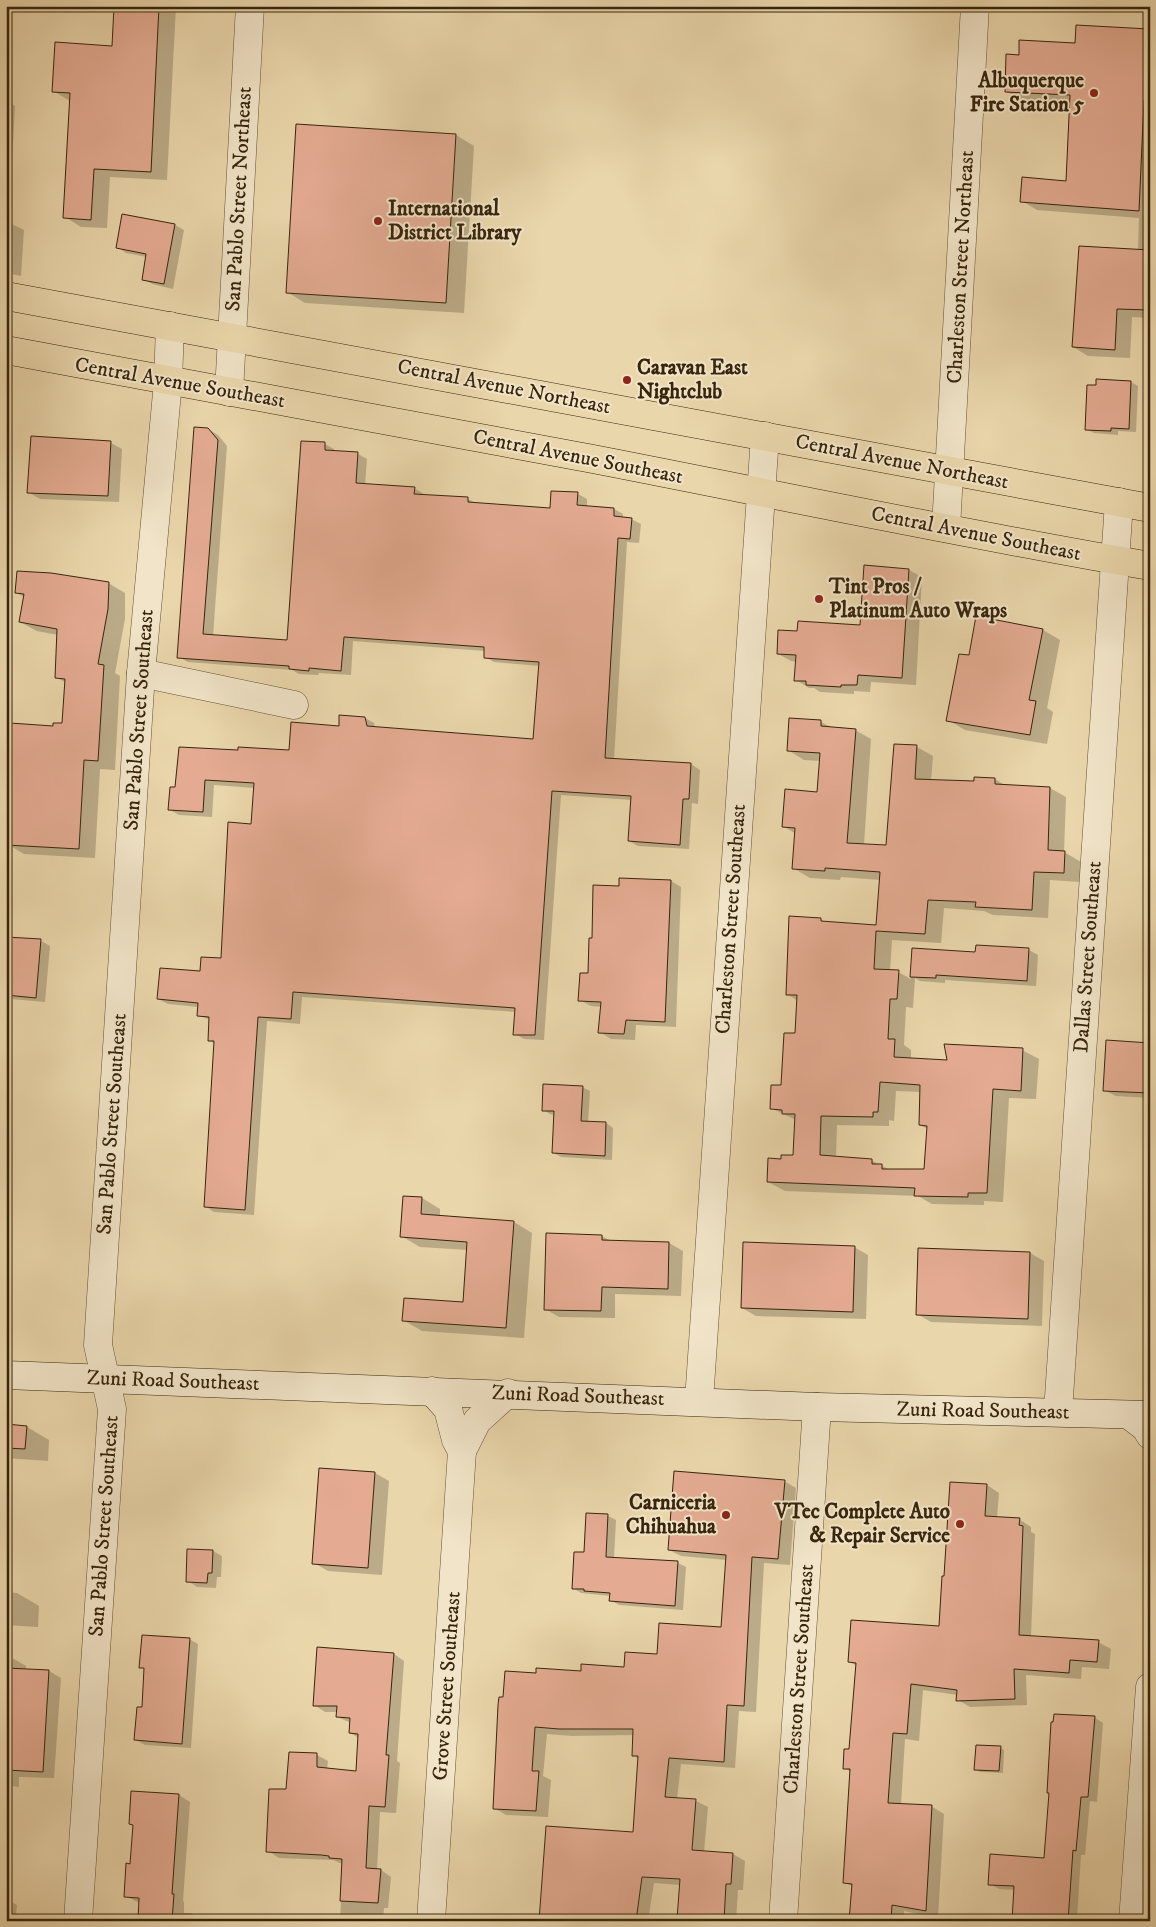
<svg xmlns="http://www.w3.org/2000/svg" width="1156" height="1927" viewBox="0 0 1156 1927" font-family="'IM FELL DW Pica',serif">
  <rect width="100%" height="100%" fill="#ead6ab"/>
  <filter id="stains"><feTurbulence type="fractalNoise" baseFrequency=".004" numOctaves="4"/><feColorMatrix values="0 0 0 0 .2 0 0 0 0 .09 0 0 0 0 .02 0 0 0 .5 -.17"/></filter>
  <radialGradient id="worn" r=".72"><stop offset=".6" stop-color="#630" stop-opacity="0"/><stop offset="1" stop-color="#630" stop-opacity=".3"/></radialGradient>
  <g fill="#0003" fill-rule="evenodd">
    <polygon points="116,6 176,6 167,180 110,177 107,228 81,227 65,217 70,101 53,91 114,47"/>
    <polygon points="1149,30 1150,318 1132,317 1130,358 1088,356 1073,347 1138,251 1139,218 1037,210 1022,201 1067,182 1071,102 1021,100 1006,91 1020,56"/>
    <polygon points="6,52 10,54 8,102 15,106 9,223 12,224 24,230 21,276 6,273"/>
    <polygon points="297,125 456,135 474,146 464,313 305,303 287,292"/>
    <polygon points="175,225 184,230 173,289 152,284 143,279 147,257 126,253 117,247"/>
    <polygon points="1131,382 1138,386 1136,432 1118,431 1118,435 1094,433 1086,429"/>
    <polygon points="208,429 218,435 227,446 213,636 288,641 325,444 334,449 334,452 358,454 367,459 365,485 414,488 424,494 423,496 468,499 477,504 551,509 552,492 578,494 587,499 587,507 614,509 623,514 623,518 631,519 641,524 639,543 627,542 614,760 691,764 700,770 698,804 692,803 689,849 638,846 629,841 632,800 561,795 544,1040 524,1039 515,1034 516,1012 302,997 300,1024 267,1021 254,1215 214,1212 205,1206 215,1044 209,1040 210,1020 198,1015 199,1007 168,1004 158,999 222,959 252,825 255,788 214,785 212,817 179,815 170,810 171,788 290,752 340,727 365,718 374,723 375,728 534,740 540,666 494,662 485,657 485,651 353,641 351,675 319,673 318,675 299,674 292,670 188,662 179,657"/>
    <polygon points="32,438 111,443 122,449 119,502 40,499 28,492"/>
    <polygon points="865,567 909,570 922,577 916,685 871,682 870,692 854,691 854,694 820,692 814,688 809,688 796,680 797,662 791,661 778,654 799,633 861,627"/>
    <polygon points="108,583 125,593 125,619 115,673 120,676 115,770 100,769 95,858 24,854 7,844 54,727 63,725 66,683 56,677 58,635 37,631 20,622 24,597 17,593"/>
    <polygon points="1043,630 1060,640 1047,708 1053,712 1047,744 965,730 948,720 970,657"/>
    <path d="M821,722L833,728L855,730L871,739L864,845L888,847L895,745L917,747L933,756L931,781L975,783V778L995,779L1006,786L1050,788L1066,797L1064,852L1081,862L1080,882L1050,880L1048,918L993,915L984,911L944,908L941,943L892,940L890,971L898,972L911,979L913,950L976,954L977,946L1029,950L1038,955L1036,986L945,980V983L920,981L915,978L913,1008L906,1007L904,1045L911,1050V1059L949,1061L1022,1050L1039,1059L1036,1099L1009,1098L1003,1202L984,1201V1205L932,1204L918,1196L785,1191L768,1182L782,1160L794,1156L796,1120L771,1108L783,1087L796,1035L798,1001L787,994L821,920L826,923L878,926L881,880L841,877L840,880L810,878L793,868L796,834L783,826L818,793L821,761L804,760L788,750ZM896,1091L921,1092L920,1125L928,1129L925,1171L890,1170L871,1160L836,1158L837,1125L889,1126V1120L894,1121Z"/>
    <polygon points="671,881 681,887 676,1027 636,1025 635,1040 611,1039 600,1032 602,1007 591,1006 580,1000 620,887"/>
    <polygon points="6,938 41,941 50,946 45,1002 11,999 6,996"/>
    <polygon points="1150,1044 1150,1098 1116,1096 1104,1090"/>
    <polygon points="582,1087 590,1091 588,1122 606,1123 613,1128 612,1160 561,1157 554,1153 555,1115 550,1114 543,1110"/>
    <polygon points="404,1197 422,1198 440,1209 440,1217 514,1222 532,1233 524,1338 422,1331 403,1320 464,1304 468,1250 420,1247 401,1236"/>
    <polygon points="602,1236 611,1241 669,1243 683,1251 681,1296 615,1294 615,1318 559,1317 545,1309"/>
    <polygon points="854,1247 868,1255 866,1319 756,1316 742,1308"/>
    <polygon points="1030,1253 1044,1261 1042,1326 931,1322 917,1314"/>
    <polygon points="6,1426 27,1427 49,1440 48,1461 6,1458"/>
    <polygon points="375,1473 389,1481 382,1575 328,1571 314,1563"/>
    <polygon points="784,1481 796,1488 790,1565 764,1563 756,1712 739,1711 735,1768 681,1764 677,1799 696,1801 708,1807 704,1852 733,1854 745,1861 743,1890 738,1890 736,1921 677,1921 680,1885 654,1883 648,1921 540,1921 634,1833 639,1759 633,1755 634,1735 572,1736 547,1734 543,1776 551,1780 548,1817 506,1815 494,1808 504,1698 537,1675 625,1669 723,1629 727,1560 681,1556 669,1550"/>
    <polygon points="987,1485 999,1493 997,1518 1019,1519 1031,1527 1031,1532 1035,1534 1031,1637 1098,1642 1111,1649 1109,1669 1082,1667 1081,1679 1026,1675 1027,1705 970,1707 958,1700 958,1695 923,1690 919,1741 905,1739 901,1805 931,1806 944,1814 938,1918 904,1911 904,1921 850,1921 853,1887 844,1882 851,1772 844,1768 850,1750 857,1666 850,1662 940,1628"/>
    <polygon points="587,1514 608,1516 616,1520 614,1558 678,1563 686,1567 683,1610 619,1605 610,1600 611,1596 581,1593 573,1588 585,1554"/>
    <polygon points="213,1551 222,1556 221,1577 217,1577 216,1588 197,1587 188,1581"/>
    <polygon points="6,1592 17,1593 39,1606 38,1627 6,1625"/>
    <polygon points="189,1639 198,1644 191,1748 145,1745 136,1740 143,1708 145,1669 141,1667"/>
    <polygon points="394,1654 404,1661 397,1761 400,1763 396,1813 380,1812 377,1870 381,1870 391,1877 388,1908 384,1908 383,1921 340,1921 343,1864 333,1860 279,1858 268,1851 288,1790 317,1755 328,1761 327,1770 357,1772 359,1738 350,1733 351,1723 337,1717 338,1712 325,1712 314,1705"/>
    <polygon points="6,1659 14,1659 26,1666 26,1670 49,1671 61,1678 54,1778 19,1777 19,1787 11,1786 8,1825 12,1827 8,1900 17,1905 16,1915 41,1917 48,1921 6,1921"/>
    <polygon points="1094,1717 1103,1723 1097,1802 1090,1801 1085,1855 1081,1855 1077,1918 1087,1921 1013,1921 1015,1890 999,1889 990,1884 1045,1859"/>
    <polygon points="1000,1747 1004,1750 1003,1773 980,1772 976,1769"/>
    <polygon points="179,1795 190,1802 183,1901 184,1902 184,1913 191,1913 202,1921 139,1921 140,1903 125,1896 132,1865 134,1826 130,1824"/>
    <polygon points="232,1919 254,1921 232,1921"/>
  </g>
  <g fill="#e4ab92" stroke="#37250c" fill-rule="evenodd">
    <polygon points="114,6 159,6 151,172 94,169 91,220 63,218 70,93 52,92 55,42 112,46"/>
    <polygon points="1076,25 1149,29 1150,100 1144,100 1139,211 1020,202 1022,177 1066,181 1070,95 1005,92 1006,54 1019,55 1019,40 1075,43"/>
    <polygon points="296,124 456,134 446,303 286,293"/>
    <polygon points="122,214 175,224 164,284 142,280 146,254 116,248"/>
    <polygon points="1079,246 1150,250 1150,310 1117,309 1115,350 1072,347"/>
    <polygon points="1096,379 1131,381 1129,429 1111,428 1111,431 1085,430 1087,385 1096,385"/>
    <polygon points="194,427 208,428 218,440 203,634 287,640 301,441 325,442 325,450 358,452 356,483 415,487 414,494 468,497 468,502 550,508 551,491 578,492 577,505 614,508 614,516 632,518 630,539 618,538 605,758 691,763 689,799 683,799 680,845 628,841 631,796 552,791 535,1035 513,1035 515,1008 293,992 291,1019 258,1017 245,1210 204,1207 214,1041 208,1041 209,1017 197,1016 198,1003 157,999 160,968 200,971 201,957 221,958 228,822 251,824 254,783 205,780 203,812 168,810 170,787 175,787 179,747 238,750 238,747 289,750 291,722 339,726 339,715 365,717 367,726 533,739 539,662 484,658 484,647 344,637 341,671 309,668 309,671 289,669 289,666 177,658"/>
    <polygon points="31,436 111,441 108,496 27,493"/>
    <polygon points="864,565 909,569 902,678 858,675 857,685 841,685 841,687 806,685 806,681 794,681 796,655 777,654 778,630 797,631 798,621 860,625"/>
    <polygon points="17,571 51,573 109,582 108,609 98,664 104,665 98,761 84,760 79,849 6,845 6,786 10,723 53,726 53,723 62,723 65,679 55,678 57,629 19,622 24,594 15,593"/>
    <polygon points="976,616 1043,629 1029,700 1036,701 1030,735 946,721 959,654 969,655"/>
    <path d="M789,718L821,720V726L856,729L847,843L886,845L894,744L917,745L915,779L974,781V777L995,778V784L1050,787L1048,850L1065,851L1064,873L1034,872L1032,910L975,907L976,902L928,900L925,934L876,931L874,969L899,970L897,999H890L888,1039H895L894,1057L947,1060L944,1044L1023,1048L1021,1091L993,1089L987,1193H968V1197L914,1196L915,1188L767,1182L768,1158L781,1159V1155H793L795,1114H782V1110L770,1109L771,1085H781L784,1033H795L797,995H786L789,916L821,918V921L876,925L880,872L825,868V871L792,869L795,828L782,827L785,789L817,792L820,753L787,751ZM880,1082L920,1085L919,1125L927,1126L924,1169H882V1164H872V1159L820,1155L821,1116L873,1117V1112H878Z"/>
    <polygon points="619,878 671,880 665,1022 626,1020 624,1034 598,1033 601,1002 578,1001 580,973 588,973 589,938 592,938 593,885 619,886"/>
    <polygon points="6,937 41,939 36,998 6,995"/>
    <polygon points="976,945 1029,948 1027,981 936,975 936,978 910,977 912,948 975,952"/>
    <polygon points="1106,1040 1150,1043 1150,1093 1103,1091"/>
    <polygon points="543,1084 583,1086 581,1121 606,1122 605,1156 552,1153 554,1111 542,1111"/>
    <polygon points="403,1196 422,1197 421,1214 514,1221 506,1328 402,1321 404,1298 463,1302 467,1242 400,1237"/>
    <polygon points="546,1233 602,1235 602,1240 669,1242 668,1289 602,1287 601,1311 544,1310"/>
    <polygon points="743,1242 855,1246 853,1312 741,1308"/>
    <polygon points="918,1248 1030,1252 1028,1319 916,1315"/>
    <polygon points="6,1424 27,1426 25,1449 6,1448"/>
    <polygon points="319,1468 375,1472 368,1568 312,1564"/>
    <polygon points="674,1471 785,1480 778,1559 752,1557 744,1706 727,1705 724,1762 669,1758 665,1797 696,1799 692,1850 733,1853 731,1884 726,1884 724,1921 677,1919 680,1879 642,1877 636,1921 539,1921 546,1826 633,1832 638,1756 632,1756 633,1729 559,1729 535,1727 532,1771 539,1771 536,1811 493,1809 498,1705 499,1697 503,1697 505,1671 536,1673 536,1668 581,1671 581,1664 624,1667 625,1652 657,1654 659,1623 721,1627 726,1555 668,1550"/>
    <polygon points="950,1482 987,1484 985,1516 1020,1518 1019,1525 1023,1526 1019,1635 1099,1640 1097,1662 1070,1660 1069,1673 1014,1669 1015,1699 956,1701 957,1690 911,1684 907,1734 893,1733 888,1803 932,1805 926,1911 892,1905 891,1921 849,1921 852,1884 843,1883 850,1769 843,1769 844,1749 849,1749 856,1663 848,1662 851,1620 939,1626 942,1576 944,1576"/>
    <polygon points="586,1513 608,1514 606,1557 678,1561 675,1606 609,1601 610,1593 584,1591 584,1589 572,1589 574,1552 584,1552"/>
    <polygon points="187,1549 213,1550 212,1573 208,1573 207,1583 186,1582"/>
    <polygon points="142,1635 190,1638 182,1744 134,1740 137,1707 142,1707 144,1668 139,1668"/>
    <polygon points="317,1647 394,1653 386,1755 389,1755 385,1807 369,1806 366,1868 381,1869 378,1903 340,1901 342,1859 329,1858 329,1856 321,1855 266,1852 269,1789 286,1789 289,1752 317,1753 317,1767 356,1771 358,1734 349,1733 350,1718 336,1717 337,1706 313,1706"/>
    <polygon points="6,1668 49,1670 43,1772 6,1770"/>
    <polygon points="1054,1714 1095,1716 1088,1797 1081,1797 1076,1851 1073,1850 1068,1921 1012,1921 1014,1886 988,1885 990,1854 1044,1858 1049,1793 1047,1793 1051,1722 1053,1722"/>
    <polygon points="976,1745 1001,1746 999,1771 974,1770"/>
    <polygon points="131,1791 179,1794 172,1894 174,1894 172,1921 138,1921 139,1898 124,1897 126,1863 130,1864 133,1825 129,1824"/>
  </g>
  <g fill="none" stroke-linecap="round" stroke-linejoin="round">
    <defs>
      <g id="street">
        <polyline points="229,392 250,6"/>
        <polyline points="946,528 975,6"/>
        <polyline points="141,673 294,705"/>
        <polyline points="432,1391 448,1409 456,1440 462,1451"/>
        <polyline points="699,1401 765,436"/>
        <polyline points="1058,1412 1119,502"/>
        <polyline points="1129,1415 1146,1428 1150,1435"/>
        <polyline points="78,1921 112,1409 98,1345 141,673 168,382 170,326"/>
        <polyline points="431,1921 462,1451 477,1421 508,1393"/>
        <polyline points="783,1921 817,1407"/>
        <polyline points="1133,1921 1150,1687"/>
      </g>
      <polyline id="secondary" points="6,1375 817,1407 1150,1415"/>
      <g id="primary">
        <polyline points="6,296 1150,508"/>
        <path d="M6,350C201,388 398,421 593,459C778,495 963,534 1150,566"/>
      </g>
    </defs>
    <use href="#street" stroke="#645134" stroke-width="29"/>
    <use href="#secondary" stroke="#37250c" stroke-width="29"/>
    <use href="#primary" stroke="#37250c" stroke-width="29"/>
    <use href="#street" stroke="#f1e4c8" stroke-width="28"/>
    <use href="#secondary" stroke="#f1e4c8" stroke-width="28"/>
    <use href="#primary" stroke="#ead6ab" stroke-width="28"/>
  </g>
  <g fill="#8f2418" stroke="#f1e4c8" stroke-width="2">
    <circle cx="1094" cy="93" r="5"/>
    <circle cx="378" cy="221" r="5"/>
    <circle cx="627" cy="380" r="5"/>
    <circle cx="819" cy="599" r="5"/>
    <circle cx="726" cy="1515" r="5"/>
    <circle cx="960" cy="1524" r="5"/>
  </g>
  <g text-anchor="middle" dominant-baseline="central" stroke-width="4" stroke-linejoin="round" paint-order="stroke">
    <g font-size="21" font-weight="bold" fill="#37250c" stroke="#f1e4c8" text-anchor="end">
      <text x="1084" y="81">Albuquerque<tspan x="1084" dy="24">Fire Station 5</tspan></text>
      <text x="388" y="209" text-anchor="start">International<tspan x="388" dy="24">District Library</tspan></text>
      <text x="637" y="368" text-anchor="start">Caravan East<tspan x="637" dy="24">Nightclub</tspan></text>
      <text x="829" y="587" text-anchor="start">Tint Pros /<tspan x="829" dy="24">Platinum Auto Wraps</tspan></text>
      <text x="716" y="1503">Carniceria<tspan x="716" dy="24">Chihuahua</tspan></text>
      <text x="950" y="1512">VTec Complete Auto<tspan x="950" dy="24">&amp; Repair Service</tspan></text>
    </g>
    <g font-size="21" fill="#37250c" stroke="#f1e4c8">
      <text transform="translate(239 199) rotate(-87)">San Pablo Street Northeast</text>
      <text transform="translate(961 267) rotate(-87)">Charleston Street Northeast</text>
      <text transform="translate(180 383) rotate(10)">Central Avenue Southeast</text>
      <text transform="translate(504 387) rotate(11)">Central Avenue Northeast</text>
      <text transform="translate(578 457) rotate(11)">Central Avenue Southeast</text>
      <text transform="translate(902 462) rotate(11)">Central Avenue Northeast</text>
      <text transform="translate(976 534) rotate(11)">Central Avenue Southeast</text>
      <text transform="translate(139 720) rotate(-86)">San Pablo Street Southeast</text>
      <text transform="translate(731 919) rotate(-86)">Charleston Street Southeast</text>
      <text transform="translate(1088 957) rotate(-86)">Dallas Street Southeast</text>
      <text transform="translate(112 1124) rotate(-86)">San Pablo Street Southeast</text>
      <text transform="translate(173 1381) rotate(2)">Zuni Road Southeast</text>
      <text transform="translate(578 1396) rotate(2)">Zuni Road Southeast</text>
      <text transform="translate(983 1411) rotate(1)">Zuni Road Southeast</text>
      <text transform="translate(104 1526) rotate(-86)">San Pablo Street Southeast</text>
      <text transform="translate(799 1679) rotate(-86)">Charleston Street Southeast</text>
      <text transform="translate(447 1686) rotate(-86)">Grove Street Southeast</text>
    </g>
  </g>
  <rect width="1156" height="1927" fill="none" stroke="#ead6ab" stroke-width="25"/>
  <rect x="8" y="8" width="1141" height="1912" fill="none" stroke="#37250c" stroke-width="2.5"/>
  <rect x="12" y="12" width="1131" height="1902" fill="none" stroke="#37250c"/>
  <rect width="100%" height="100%" filter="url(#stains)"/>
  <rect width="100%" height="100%" fill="url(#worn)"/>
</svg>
